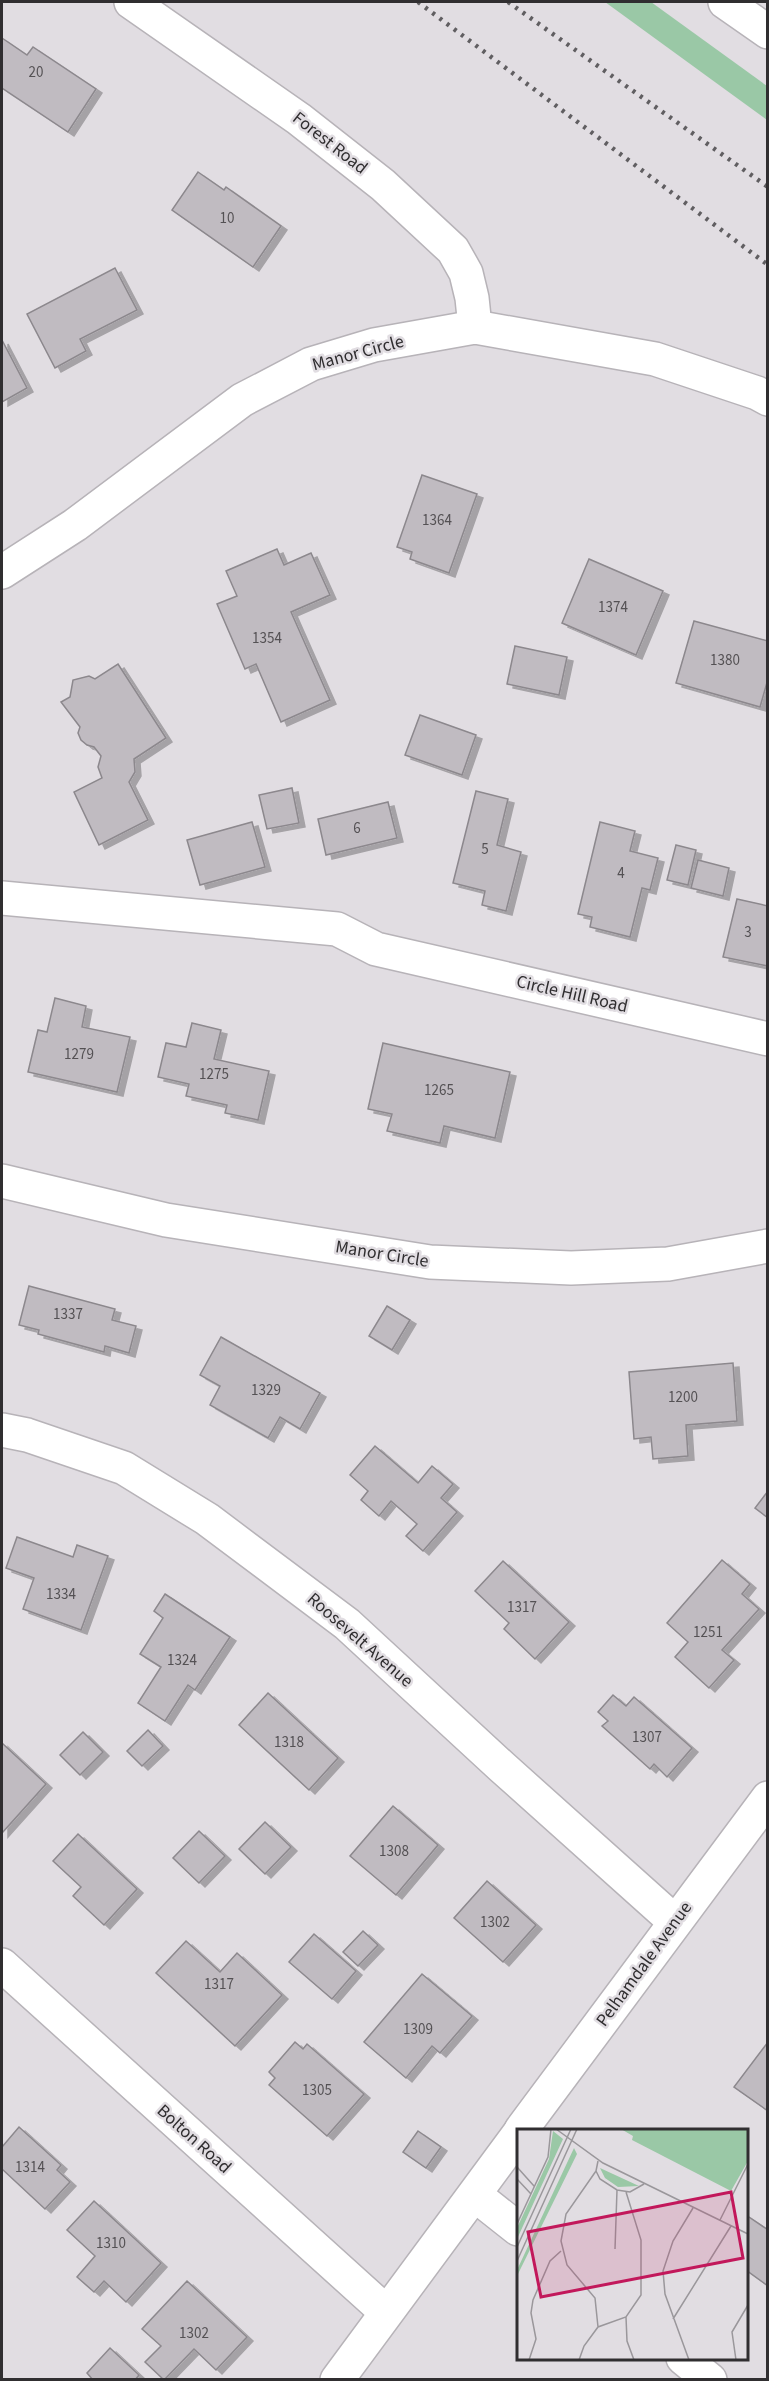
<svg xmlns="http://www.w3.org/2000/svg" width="769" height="2381" viewBox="0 0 769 2381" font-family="'Source Sans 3',sans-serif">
  <defs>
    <filter id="shadow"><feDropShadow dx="6" dy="4" stdDeviation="0" flood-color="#0004"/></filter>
  </defs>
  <rect width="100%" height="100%" fill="#e1dde2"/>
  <polygon fill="#9ac8a6" points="605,2 651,2 767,86 767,120"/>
  <g fill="#c0bbc1" stroke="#8c888d" stroke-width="1.5" filter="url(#shadow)">
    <polygon points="2,38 27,55 33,47 96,89 68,132 2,88"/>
    <polygon points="198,172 224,190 226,187 281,226 253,267 172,210"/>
    <polygon points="115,268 137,310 80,339 86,351 55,368 27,314"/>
    <polygon points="2,340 27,388 2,402"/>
    <polygon points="422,475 477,494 449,573 410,559 412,552 397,547"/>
    <polygon points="277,549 284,565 311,553 330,595 291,612 330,700 281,722 256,664 245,669 217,604 237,596 226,571"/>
    <polygon points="589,559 663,591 636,655 562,623"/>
    <polygon points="694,621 768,641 768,679 760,707 676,683"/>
    <polygon points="515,646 567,657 559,695 507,684"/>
    <polygon points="118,664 166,738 134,759 135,772 129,782 148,820 99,845 74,792 102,778 98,767 101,756 94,747 87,745 81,740 78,733 80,727 61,702 70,697 73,680 89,676 95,679"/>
    <polygon points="420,715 476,735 462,775 405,755"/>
    <polygon points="292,788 299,823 267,829 259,795"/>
    <polygon points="476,791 508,799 497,845 521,852 506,911 482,905 485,891 453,883"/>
    <polygon points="388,802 397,838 326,855 318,819"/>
    <polygon points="252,822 265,867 200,885 187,840"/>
    <polygon points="600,822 635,831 630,851 658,858 650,890 642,888 630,937 590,927 592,917 578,914"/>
    <polygon points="676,845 696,850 688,885 667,880"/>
    <polygon points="698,860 729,868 723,896 691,888"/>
    <polygon points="737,899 768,906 768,966 723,957"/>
    <polygon points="55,998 86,1006 82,1027 130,1037 117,1092 28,1072 38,1030 47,1032"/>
    <polygon points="192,1023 221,1030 214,1059 269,1071 258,1120 225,1113 227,1105 186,1096 189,1084 158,1077 166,1043 186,1047"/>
    <polygon points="383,1043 510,1072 495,1138 444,1126 440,1143 387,1131 392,1114 368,1109"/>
    <polygon points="29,1286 115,1309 112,1320 136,1326 129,1353 105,1346 104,1352 38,1334 39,1330 19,1325"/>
    <polygon points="387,1306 410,1320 392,1350 369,1336"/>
    <polygon points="221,1337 320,1393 300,1429 280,1417 268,1438 210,1405 220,1386 200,1375"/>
    <polygon points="733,1363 737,1421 686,1425 688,1456 653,1459 651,1437 634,1439 629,1372"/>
    <polygon points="375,1446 418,1483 432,1466 453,1484 441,1498 457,1512 423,1551 406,1536 417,1524 391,1501 379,1516 361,1500 368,1491 350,1475"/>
    <polygon points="768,1491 768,1518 755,1508"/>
    <polygon points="17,1537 73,1557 77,1545 108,1556 81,1630 23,1609 34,1578 6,1568"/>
    <polygon points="722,1560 750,1584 742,1594 759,1609 722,1650 734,1660 709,1688 675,1657 688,1642 667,1623"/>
    <polygon points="503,1561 569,1622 535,1659 504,1629 509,1623 475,1591"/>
    <polygon points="165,1594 230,1637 195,1690 188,1685 165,1721 138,1703 161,1667 140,1654 163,1618 154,1611"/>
    <polygon points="268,1693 338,1758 309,1790 239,1725"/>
    <polygon points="613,1695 626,1706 634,1697 692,1748 667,1777 654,1764 650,1769 602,1726 608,1721 598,1712"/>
    <polygon points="148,1730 163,1746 142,1766 127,1751"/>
    <polygon points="83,1732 103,1752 80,1775 60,1755"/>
    <polygon points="2,1743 46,1784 2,1833"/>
    <polygon points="393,1806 438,1845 396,1895 350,1856"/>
    <polygon points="265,1822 291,1847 265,1874 239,1849"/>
    <polygon points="199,1831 225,1856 199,1883 173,1858"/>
    <polygon points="78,1834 137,1889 104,1925 73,1896 81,1887 53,1861"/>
    <polygon points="487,1881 536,1925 503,1962 454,1918"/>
    <polygon points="363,1931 378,1945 358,1966 343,1952"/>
    <polygon points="314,1934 356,1971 332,1999 289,1962"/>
    <polygon points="186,1941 220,1972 237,1953 282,1995 235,2046 156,1973"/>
    <polygon points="422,1974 472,2016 440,2053 432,2046 406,2078 364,2042"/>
    <polygon points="295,2042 303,2049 307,2044 364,2094 327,2136 269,2085 275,2078 269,2072"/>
    <polygon points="768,2042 768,2111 734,2087"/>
    <polygon points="19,2127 61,2165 57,2170 70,2182 45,2209 2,2169 2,2147"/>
    <polygon points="418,2131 441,2147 426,2168 403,2152"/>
    <polygon points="94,2201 161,2263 126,2302 104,2281 94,2292 77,2277 95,2256 67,2230"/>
    <polygon points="746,2215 768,2230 768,2286 746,2270"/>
    <polygon points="187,2281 247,2337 216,2370 194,2349 164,2380 145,2362 161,2346 142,2329"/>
    <polygon points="110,2348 139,2375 135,2380 93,2380 87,2373"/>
  </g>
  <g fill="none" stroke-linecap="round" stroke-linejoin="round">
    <defs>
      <g id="minor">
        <polyline points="131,2 299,119 383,185 453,250 466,273 472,298 475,327"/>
        <polyline points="2,572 75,525 242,400 311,364 374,345 475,327 655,359 757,393 768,399"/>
        <polyline points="2,898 337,929 376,949 768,1039"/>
        <polyline points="2,1181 166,1220 430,1262 571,1268 668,1264 768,1246"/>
        <polyline points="2,1430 27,1435 124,1468 207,1519 347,1624 502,1767 674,1921"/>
        <polyline points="2,1965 386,2312"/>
        <polyline points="521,2130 768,1798"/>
        <polyline points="475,2195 518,2229"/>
        <polyline points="683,2358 710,2380"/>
        <polyline points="337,2380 518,2135"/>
      </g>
      <polyline id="highway" points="725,2 768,32"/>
    </defs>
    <use href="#minor" stroke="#b7b3b8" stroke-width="36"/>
    <use href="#highway" stroke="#b7b3b8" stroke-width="36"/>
    <use href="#minor" stroke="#fff" stroke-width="33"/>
    <use href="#highway" stroke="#fff" stroke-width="33"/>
    <g stroke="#605e61" stroke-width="4.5" stroke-dasharray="3 6" stroke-linecap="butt">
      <polyline points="418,2 768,265"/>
      <polyline points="508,2 768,187"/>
    </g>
  </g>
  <g text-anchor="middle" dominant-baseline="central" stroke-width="5" stroke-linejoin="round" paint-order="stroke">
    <g font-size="15" fill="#545154">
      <text x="36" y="72">20</text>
      <text x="227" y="218">10</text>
      <text x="437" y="520">1364</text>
      <text x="613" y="607">1374</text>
      <text x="267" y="638">1354</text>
      <text x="725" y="660">1380</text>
      <text x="357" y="828">6</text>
      <text x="485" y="849">5</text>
      <text x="621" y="873">4</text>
      <text x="748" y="932">3</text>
      <text x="79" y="1054">1279</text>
      <text x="214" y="1074">1275</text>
      <text x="439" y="1090">1265</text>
      <text x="68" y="1314">1337</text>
      <text x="266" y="1390">1329</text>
      <text x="683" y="1397">1200</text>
      <text x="61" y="1594">1334</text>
      <text x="522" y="1607">1317</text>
      <text x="708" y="1632">1251</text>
      <text x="182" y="1660">1324</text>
      <text x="647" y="1737">1307</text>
      <text x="289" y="1742">1318</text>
      <text x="394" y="1851">1308</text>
      <text x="495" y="1922">1302</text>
      <text x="219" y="1984">1317</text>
      <text x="418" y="2029">1309</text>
      <text x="317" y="2090">1305</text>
      <text x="30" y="2167">1314</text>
      <text x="111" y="2243">1310</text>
      <text x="194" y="2333">1302</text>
    </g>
    <g font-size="18" fill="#302e30" stroke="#e1dde2">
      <text transform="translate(330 143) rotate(38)">Forest Road</text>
      <text transform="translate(358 353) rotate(-15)">Manor Circle</text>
      <text transform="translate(572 994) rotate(13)">Circle Hill Road</text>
      <text transform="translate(382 1254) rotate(9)">Manor Circle</text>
      <text transform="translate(360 1640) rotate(41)">Roosevelt Avenue</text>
      <text transform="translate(644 1964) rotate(-54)">Pelhamdale Avenue</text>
      <text transform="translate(194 2139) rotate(42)">Bolton Road</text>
    </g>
  </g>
  <g transform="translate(517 2129)">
    <rect width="231" height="231" fill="#e1dde2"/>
    <path d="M104,0H231V32L214,62L115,11L116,7ZM36,2L46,10L0,110V99L32,30ZM57,19L60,25L0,147V141ZM83,39L122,57L101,58L88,49Z" fill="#9ac8a6"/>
    <path fill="none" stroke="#9a979b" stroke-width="1.5" d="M39,0L86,34L231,105M81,32L79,42L83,50L100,61L113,63L127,55M0,38L17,57M79,42L49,85L44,112L50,136L78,169L81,198M0,50L14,65M203,91L231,35M0,95L31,28L34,0M0,118L54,0M98,120L100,61M0,132L60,0M109,188L110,212L117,231M156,190L214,97M12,231L19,210L14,184L16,171L33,132L44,122M62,231L67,217L81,198L109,188L124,166V111L109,63M172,231L148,165L146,142L156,112L176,79M219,231L215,203L231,176"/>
    <path fill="#c2185b" fill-opacity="0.15" stroke="#c2185b" stroke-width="3" d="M214,63L226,129L24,168L11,103Z"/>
    <rect width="231" height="231" fill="none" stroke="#302e30" stroke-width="3"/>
  </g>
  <rect width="769" height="2381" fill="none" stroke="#302e30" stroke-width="6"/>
</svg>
